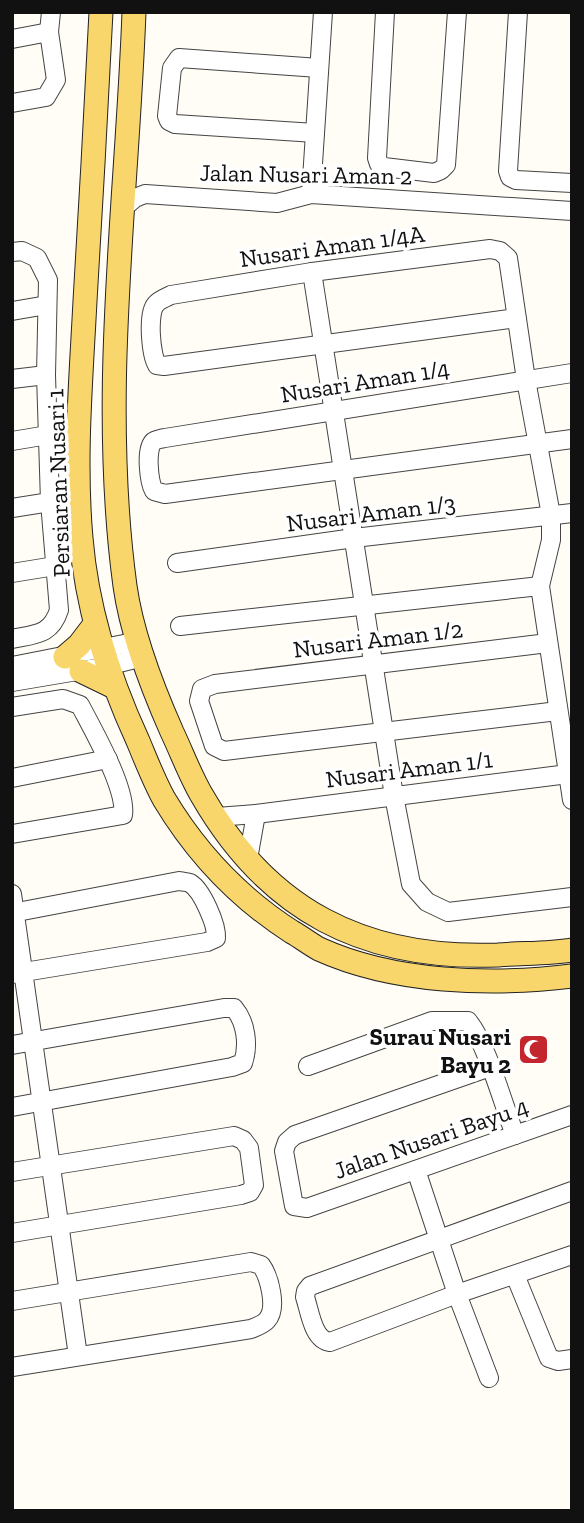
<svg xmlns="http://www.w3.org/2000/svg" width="584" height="1523" viewBox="0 0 584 1523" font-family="'Zilla Slab',serif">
  <rect width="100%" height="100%" fill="#fffdf5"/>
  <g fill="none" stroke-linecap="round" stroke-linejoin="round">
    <defs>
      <g id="minor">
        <polyline points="385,12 377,158 379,164 384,167 434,173 441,170 446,165 457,12"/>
        <polyline points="518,12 508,171 510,177 516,180 572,183"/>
        <polyline points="12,39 49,32"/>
        <polyline points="12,103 46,97 56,80 49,32 51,12"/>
        <polyline points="315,133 175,124 169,121 167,116 172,68 179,58 319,68"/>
        <polyline points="311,194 323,12"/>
        <polyline points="121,210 135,198 145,194 277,203 311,194 572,211"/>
        <path d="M12,252L22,251L37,258L48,280L46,375L50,502L59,610C51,635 36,634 12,639"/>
        <polyline points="312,272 394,796 411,884 427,902 448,912 572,897"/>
        <polyline points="12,311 47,305"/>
        <path d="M517,318L164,366L157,365C151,355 147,313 156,304C159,300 167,297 171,295L312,272L490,249L500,251L508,258L526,380L551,515V540L540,586L572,800"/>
        <path d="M572,373L165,438C164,438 155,440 154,441C145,448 149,482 154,491L165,494L572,439"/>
        <polyline points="12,379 46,375"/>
        <polyline points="12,441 48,435"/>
        <polyline points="12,508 50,502"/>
        <polyline points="177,563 354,538 572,513"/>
        <polyline points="12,573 55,566"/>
        <polyline points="180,626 540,586"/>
        <polyline points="548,643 215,684 202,689 199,701 214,746 224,751 558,711"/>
        <polyline points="12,666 139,641"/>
        <polyline points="12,682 107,666 143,657"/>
        <path d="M12,707L63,699L80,705C93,730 127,789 123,815L12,834"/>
        <polyline points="12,778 108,759"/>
        <polyline points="217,817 256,814 568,774"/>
        <polyline points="248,859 256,814"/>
        <polyline points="12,894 78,1356"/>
        <path d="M12,913L179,881C183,882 187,882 190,883C202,890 217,925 216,938L207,942L12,974"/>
        <path d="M12,1045L224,1008H234C246,1022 249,1045 243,1063L232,1067L12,1107"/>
        <path d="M308,1066L432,1021H468C487,1044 503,1104 515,1135"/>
        <polyline points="490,1067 295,1135 287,1142 284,1151 294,1206 307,1208 572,1115"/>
        <polyline points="416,1170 457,1294 489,1378"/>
        <polyline points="12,1172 234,1136 243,1140 249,1148 254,1185 250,1192 241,1195 12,1233"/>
        <path d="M572,1191L310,1286L306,1291L305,1297C310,1312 313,1340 330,1342L457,1294L572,1255"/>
        <polyline points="515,1275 549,1358 558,1361 572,1359"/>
        <path d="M12,1301L251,1262L261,1265C269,1276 278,1308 267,1320C264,1324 256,1327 251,1329L12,1367"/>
      </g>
      <g id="major">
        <path d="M101,12C96,108 91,205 85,301C81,380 74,459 81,538C87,610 108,676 138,741C146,760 154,781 164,799C197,854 239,898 292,932C301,937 310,944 319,949C394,983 491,986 572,976"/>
        <path d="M134,12C127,203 99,395 125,586C132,636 152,687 172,732C182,753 190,775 201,794C268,911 364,960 498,955C522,953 548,954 572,950"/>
        <polyline points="65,657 79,645 95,624"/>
        <polyline points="81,671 114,687"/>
      </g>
    </defs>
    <use href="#minor" stroke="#444" stroke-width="20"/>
    <use href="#major" stroke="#222" stroke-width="25"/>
    <use href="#minor" stroke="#fff" stroke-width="18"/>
    <use href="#major" stroke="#f9d66b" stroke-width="23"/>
  </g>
  <defs>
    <symbol id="mosque-square" viewBox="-11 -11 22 22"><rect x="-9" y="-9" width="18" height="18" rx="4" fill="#c4262e" stroke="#fff"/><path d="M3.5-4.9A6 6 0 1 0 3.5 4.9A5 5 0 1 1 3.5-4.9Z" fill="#fff"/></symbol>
  </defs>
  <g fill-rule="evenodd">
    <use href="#mosque-square" x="516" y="1032" width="35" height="35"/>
  </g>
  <g text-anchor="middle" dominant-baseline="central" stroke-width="7" stroke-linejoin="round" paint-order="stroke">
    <g font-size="24" fill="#111" stroke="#fff">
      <text transform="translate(306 174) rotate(1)">Jalan Nusari Aman 2</text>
      <text transform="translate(332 246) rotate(-8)">Nusari Aman 1/4A</text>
      <text transform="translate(365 381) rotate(-9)">Nusari Aman 1/4</text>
      <text transform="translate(58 483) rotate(-92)">Persiaran Nusari 1</text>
      <text transform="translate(371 513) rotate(-7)">Nusari Aman 1/3</text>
      <text transform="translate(378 639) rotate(-7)">Nusari Aman 1/2</text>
      <text transform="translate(409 769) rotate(-7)">Nusari Aman 1/1</text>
      <text transform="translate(431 1138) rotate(-19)">Jalan Nusari Bayu 4</text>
    </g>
    <g font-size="24" font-weight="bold" fill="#111" stroke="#fff" text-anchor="end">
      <text x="511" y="1036">Surau Nusari<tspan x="511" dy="28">Bayu 2</tspan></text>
    </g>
  </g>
  <rect width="584" height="1523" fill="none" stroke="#111111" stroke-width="28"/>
</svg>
